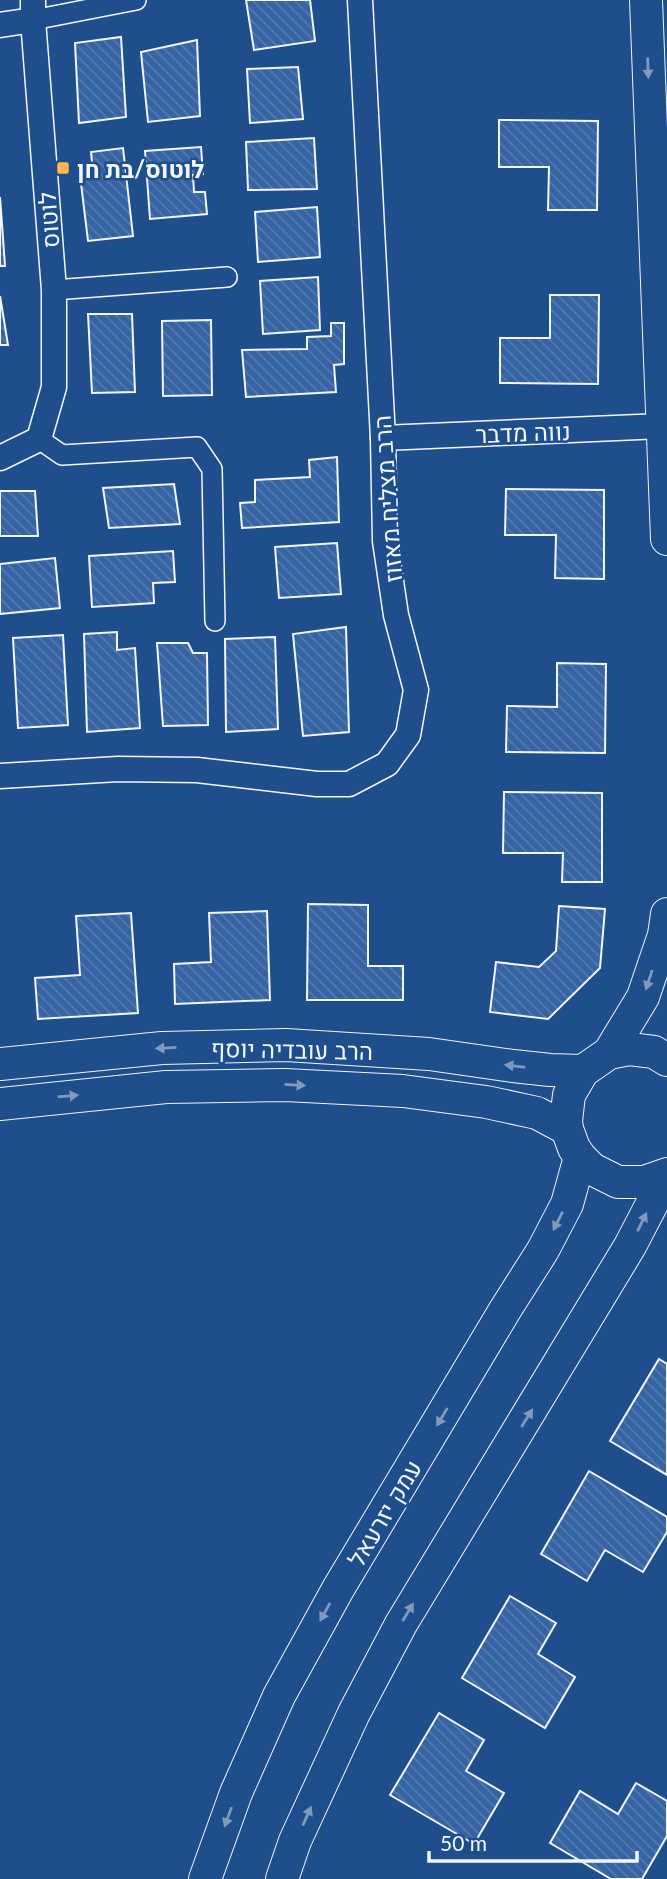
<svg xmlns="http://www.w3.org/2000/svg" width="667" height="1879" viewBox="0 0 667 1879" font-family="Lato,Heebo,sans-serif">
  <defs>
    <pattern id="building-back-hatch" width="6" height="6" patternUnits="userSpaceOnUse" patternTransform="scale(1.75)"><rect width="6" height="6" fill="#3563a3"/><path d="M-1 5l2 2M0 0l6 6M5-1l2 2" fill="none" stroke="#537ab1"/></pattern>
  </defs>
  <rect width="100%" height="100%" fill="#1f4e8c"/>
  <g fill="url(#building-back-hatch)" stroke="#f2f6ff" stroke-width="2">
    <polygon points="246,0 310,0 315,41 254,50"/>
    <polygon points="121,37 126,117 79,123 75,43"/>
    <polygon points="197,40 200,116 148,122 141,52"/>
    <polygon points="298,67 303,119 250,123 247,69"/>
    <polygon points="499,120 598,121 597,210 548,210 549,167 499,167"/>
    <polygon points="314,138 317,189 248,190 246,142"/>
    <polygon points="201,147 203,174 193,175 194,192 205,192 207,214 150,219 145,151"/>
    <polygon points="123,148 133,236 88,241 80,175 93,173 91,152"/>
    <polygon points="0,197 5,266 0,266"/>
    <polygon points="317,207 320,257 258,262 255,212"/>
    <polygon points="318,277 320,330 263,334 260,281"/>
    <polygon points="550,295 599,295 598,384 500,383 500,338 550,338"/>
    <polygon points="0,296 8,345 0,345"/>
    <polygon points="88,314 132,314 135,392 92,393"/>
    <polygon points="211,320 212,395 163,396 162,321"/>
    <polygon points="331,323 344,323 344,364 334,365 336,392 246,397 242,350 307,349 307,337 331,336"/>
    <polygon points="337,457 339,522 242,528 240,503 255,502 255,480 310,477 309,460"/>
    <polygon points="174,484 180,524 109,528 103,488"/>
    <polygon points="506,489 604,490 604,579 555,578 556,535 505,535"/>
    <polygon points="0,491 35,491 38,536 0,536"/>
    <polygon points="337,543 341,594 279,598 275,547"/>
    <polygon points="173,551 175,582 153,583 154,603 92,607 89,556"/>
    <polygon points="55,558 60,608 0,614 0,564"/>
    <polygon points="346,627 349,732 303,736 293,634"/>
    <polygon points="117,632 117,650 135,648 140,728 87,732 84,634"/>
    <polygon points="63,635 68,725 18,728 13,638"/>
    <polygon points="275,637 278,729 226,732 225,639"/>
    <polygon points="157,643 188,643 193,653 207,653 208,725 163,726"/>
    <polygon points="557,663 606,664 605,753 506,752 507,706 557,707"/>
    <polygon points="504,792 602,793 602,882 562,882 563,853 503,853"/>
    <polygon points="308,904 368,905 368,966 403,966 403,1000 307,1000"/>
    <polygon points="559,906 605,909 600,968 548,1019 490,1012 496,962 539,967 556,951"/>
    <polygon points="267,911 270,1000 175,1004 174,964 211,962 209,913"/>
    <polygon points="131,913 138,1013 38,1019 35,978 80,975 76,916"/>
    <polygon points="659,1359 667,1364 667,1475 610,1441"/>
    <polygon points="589,1471 667,1517 667,1532 643,1572 605,1550 587,1581 541,1554"/>
    <polygon points="510,1596 556,1623 538,1654 575,1677 545,1728 462,1678"/>
    <polygon points="439,1713 484,1740 466,1771 504,1793 474,1844 390,1795"/>
    <polygon points="636,1783 667,1801 667,1836 642,1879 611,1879 550,1843 580,1791 618,1814"/>
  </g>
  <g fill="none" stroke-linecap="round" stroke-linejoin="round">
    <defs>
      <g id="pedestrian">
        <polyline points="33,20 136,0"/>
        <polyline points="54,290 227,277"/>
        <polyline points="39,439 62,455 197,447 212,469 215,621"/>
      </g>
      <g id="minor">
        <polyline points="0,25 33,20"/>
        <polyline points="383,438 662,426"/>
        <polyline points="0,458 39,439 54,387 54,290 33,20 33,0"/>
        <polyline points="0,776 118,769 197,770 317,784 349,784 387,764 408,735 416,690 396,615 385,541 383,438 360,0"/>
      </g>
      <g id="tertiary">
        <polyline points="646,0 667,539"/>
        <polyline points="609,1053 643,997 664,935 667,914"/>
        <polyline points="667,1060 654,1052 629,1049 609,1053 583,1071 569,1095 566,1121 567,1129 574,1148 580,1157 592,1169 618,1182 644,1182 667,1174"/>
        <polyline points="0,1064 162,1048 286,1045 429,1054 513,1066 550,1070 583,1071"/>
        <polyline points="0,1104 166,1087 285,1085 403,1091 486,1102 537,1113 567,1129"/>
        <polyline points="205,1879 236,1793 279,1696 338,1589 505,1310 543,1250 567,1204 580,1157"/>
        <polyline points="282,1879 295,1841 354,1713 401,1624 630,1246 667,1175"/>
      </g>
    </defs>
    <use href="#pedestrian" stroke="#f2f6ff" stroke-width="22"/>
    <use href="#minor" stroke="#f2f6ff" stroke-width="27"/>
    <use href="#tertiary" stroke="#f2f6ff" stroke-width="34"/>
    <use href="#pedestrian" stroke="#1f4e8c" stroke-width="19"/>
    <use href="#minor" stroke="#1f4e8c" stroke-width="24"/>
    <use href="#tertiary" stroke="#1f4e8c" stroke-width="32"/>
  </g>
  <defs><path id="oneway-solid" d="M-6-.8H1V-3.2L6.5 0L1 3.2V.8H-6Z" transform="scale(1.75)"/></defs>
  <g fill="#7e9ac0">
    <use href="#oneway-solid" transform="translate(648 68) rotate(88)"/>
    <use href="#oneway-solid" transform="translate(649 980) rotate(108)"/>
    <use href="#oneway-solid" transform="translate(166 1048) rotate(177)"/>
    <use href="#oneway-solid" transform="translate(515 1066) rotate(-173)"/>
    <use href="#oneway-solid" transform="translate(295 1085) rotate(3)"/>
    <use href="#oneway-solid" transform="translate(68 1096) rotate(-5)"/>
    <use href="#oneway-solid" transform="translate(558 1221) rotate(117)"/>
    <use href="#oneway-solid" transform="translate(642 1222) rotate(-64)"/>
    <use href="#oneway-solid" transform="translate(442 1417) rotate(121)"/>
    <use href="#oneway-solid" transform="translate(527 1418) rotate(-58)"/>
    <use href="#oneway-solid" transform="translate(325 1612) rotate(119)"/>
    <use href="#oneway-solid" transform="translate(408 1612) rotate(-59)"/>
    <use href="#oneway-solid" transform="translate(307 1816) rotate(-66)"/>
    <use href="#oneway-solid" transform="translate(228 1817) rotate(110)"/>
  </g>
  <rect fill="#ffb74d" stroke="#1f4e8c" stroke-width="2.5" x="56" y="161" width="14" height="14" rx="3.5"/>
  <g text-anchor="middle" dominant-baseline="central" stroke-width="5" stroke-linejoin="round" paint-order="stroke">
    <g font-size="24" font-weight="bold" fill="#f2f6ff" stroke="#1f4e8c" text-anchor="start">
      <text x="77" y="168">לוטוס/בת חן</text>
    </g>
    <g font-size="24" fill="#f2f6ff" stroke="#1f4e8c">
      <text transform="translate(48 220) rotate(-94)">לוטוס</text>
      <text transform="translate(523 432) rotate(-2)">נווה מדבר</text>
      <text transform="translate(387 499) rotate(-94)">הרב מצליח מאזוז</text>
      <text transform="translate(292 1049) rotate(1)">הרב עובדיה יוסף</text>
      <text transform="translate(384 1513) rotate(-59)">עמק יזרעאל</text>
    </g>
  </g>
  <path d="M429 1851v10h208v-10" fill="none" stroke="#f2f6ff" stroke-width="3.5"/>
  <text x="440" y="1851" font-size="21" fill="#f2f6ff" stroke="#1f4e8c" stroke-width="5" paint-order="stroke">50 m</text>
</svg>
